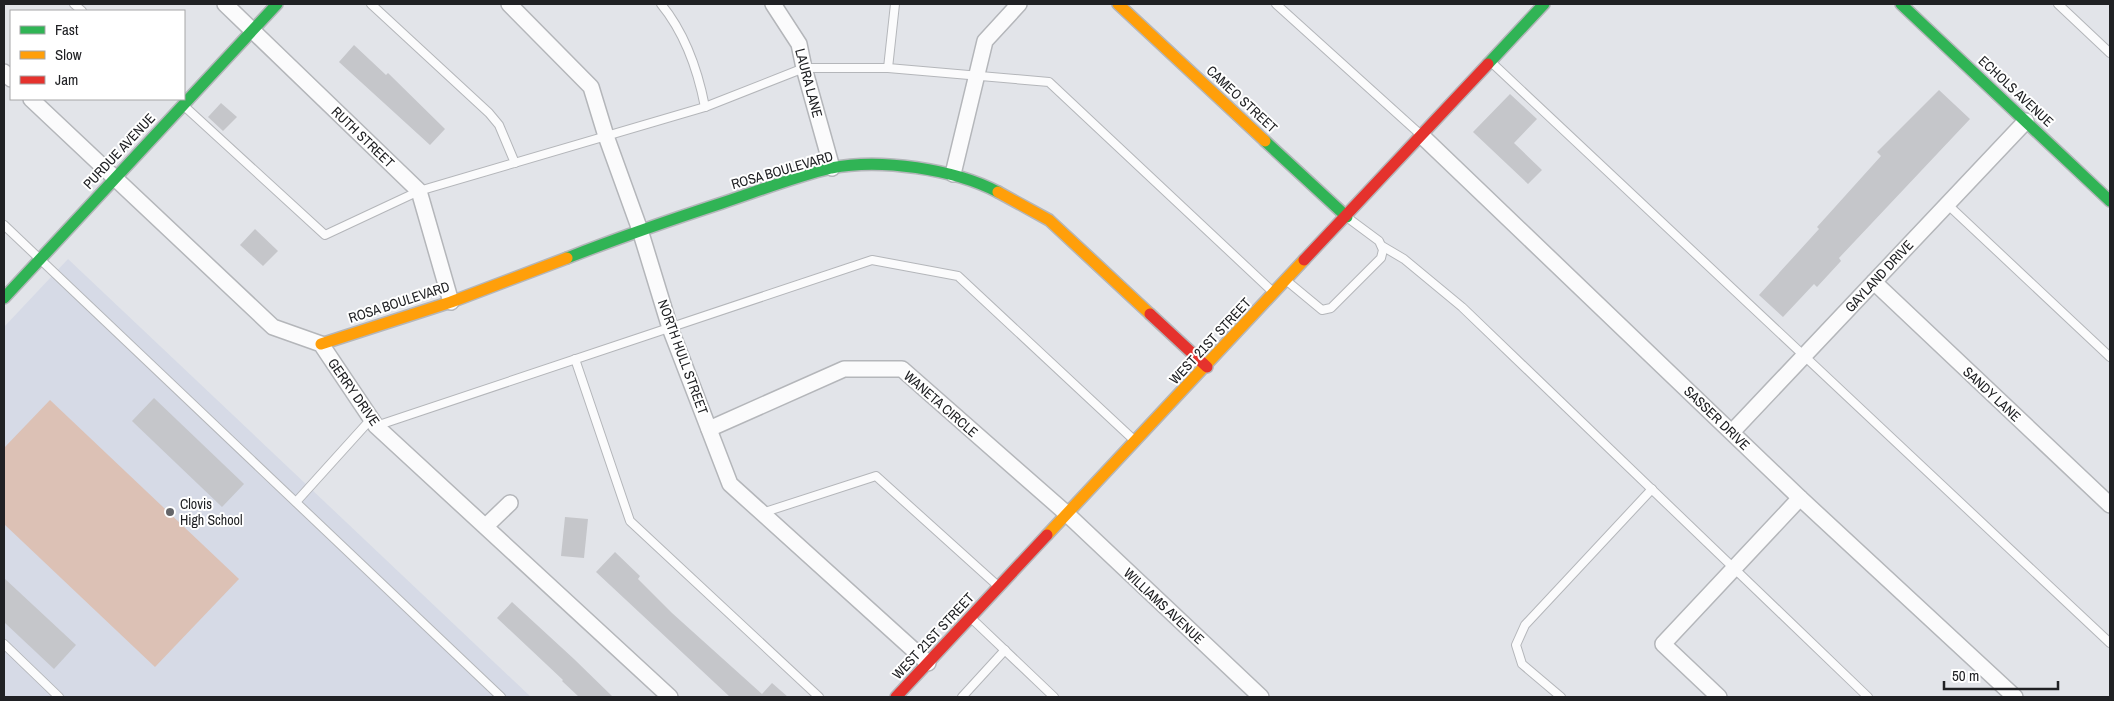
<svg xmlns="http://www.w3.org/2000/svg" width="2114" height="701" viewBox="0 0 2114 701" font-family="'Archivo Narrow',sans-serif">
  <rect width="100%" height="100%" fill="#e2e4e9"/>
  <polygon fill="#d6dae6" points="68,259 531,697 4,697 4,327"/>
  <polygon fill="#dcc1b5" points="50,400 239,579 155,667 4,524 4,448"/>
  <g fill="#c5c6ca">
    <polygon points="354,45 386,75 388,73 445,129 430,145 339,62"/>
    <polygon points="1939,90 1970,119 1839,258 1841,261 1817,287 1814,284 1783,317 1759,295 1819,229 1817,227 1881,156 1877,152"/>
    <polygon points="1510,94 1537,119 1514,143 1542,170 1528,184 1473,132"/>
    <polygon points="221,103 237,117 223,131 208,117"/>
    <polygon points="255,229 278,251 263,266 240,245"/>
    <polygon points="154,398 244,484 222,507 132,421"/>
    <polygon points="565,517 588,519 584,558 561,556"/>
    <polygon points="615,552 640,576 638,579 672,613 762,694 772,683 788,697 730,697 596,572"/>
    <polygon points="4,578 76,645 54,669 4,622"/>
    <polygon points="512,602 574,659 613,697 579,697 562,681 563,680 497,618"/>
  </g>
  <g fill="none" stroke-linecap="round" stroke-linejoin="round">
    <defs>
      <g id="lane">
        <polyline points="74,4 82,11"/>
        <polyline points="371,4 489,113 499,125 515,163"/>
        <path d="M661,4C684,32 698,71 705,107"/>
        <polyline points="1276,4 1421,135"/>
        <polyline points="2058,4 2110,53"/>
        <polyline points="1490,61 2110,643"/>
        <polyline points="888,68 895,4"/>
        <polyline points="183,105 325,235 419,191 705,107 804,68 888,68 1049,82 1273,292"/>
        <polyline points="1947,204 2110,357"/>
        <polyline points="4,225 501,697"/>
        <polyline points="1382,246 1404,259 1462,307 1868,697"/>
        <polyline points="1287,281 1322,310 1331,308 1381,258 1383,250 1379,241 1348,218"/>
        <polyline points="575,359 630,521 819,697"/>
        <polyline points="376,426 872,260 958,276 1135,441"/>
        <polyline points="296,502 371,419"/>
        <polyline points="762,513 876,476 998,586"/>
        <polyline points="971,618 1054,697"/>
        <polyline points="4,644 59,697"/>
        <polyline points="962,697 1005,650"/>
        <polyline points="1561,697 1522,664 1516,645 1525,625 1652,489"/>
      </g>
      <g id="street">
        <polyline points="225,4 419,191 451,302"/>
        <polyline points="509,4 591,87 606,136 640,230 670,328 730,484 928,663"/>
        <polyline points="773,4 799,44 804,68 832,168"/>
        <polyline points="4,72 11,79"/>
        <polyline points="31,99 273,327 321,344 376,426 670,697"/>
        <polyline points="1422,136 1800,498 2015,697"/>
        <polyline points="953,174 985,41 1019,4"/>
        <polyline points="1874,282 2110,505"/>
        <polyline points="709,429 844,369 902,369 1067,514 1261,697"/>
        <polyline points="1732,432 2026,121"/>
        <polyline points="486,526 510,503"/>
        <polyline points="1719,697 1663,644 1800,498"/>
      </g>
      <g id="fast">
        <polyline points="1901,4 2110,201"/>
        <polyline points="1488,64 1544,4"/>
        <polyline points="1265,141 1347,217"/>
        <path d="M567,258C618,238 670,220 722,203C758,191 794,177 831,168C880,158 954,169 998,192"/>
        <polyline points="4,298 277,4"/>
      </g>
      <g id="slow">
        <polyline points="1118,4 1265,141"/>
        <polyline points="998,192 1049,220 1150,314"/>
        <polyline points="321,344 451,302 567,258"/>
        <polyline points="1047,535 1304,260"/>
      </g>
      <g id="jam">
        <polyline points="1304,260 1488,64"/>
        <polyline points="1150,314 1207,367"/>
        <polyline points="896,697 1047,535"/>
      </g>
    </defs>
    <use href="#lane" stroke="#b4b6ba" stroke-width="10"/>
    <use href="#street" stroke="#b4b6ba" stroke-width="18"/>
    <use href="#fast" stroke="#b4b6ba" stroke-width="14"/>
    <use href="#slow" stroke="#b4b6ba" stroke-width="14"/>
    <use href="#jam" stroke="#b4b6ba" stroke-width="14"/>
    <use href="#lane" stroke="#fbfbfc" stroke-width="8"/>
    <use href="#street" stroke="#fbfbfc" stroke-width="15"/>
    <use href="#fast" stroke="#30b455" stroke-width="11"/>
    <use href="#slow" stroke="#ff9f0a" stroke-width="11"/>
    <use href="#jam" stroke="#e5322d" stroke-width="11"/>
  </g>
  <circle fill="#646569" stroke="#fff" stroke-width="2" cx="170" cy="512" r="5"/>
  <g text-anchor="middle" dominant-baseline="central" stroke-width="4" stroke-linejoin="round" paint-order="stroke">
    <g font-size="14" fill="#202124" stroke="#fff">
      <text transform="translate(809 83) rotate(75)">LAURA LANE</text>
      <text transform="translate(2016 91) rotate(43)">ECHOLS AVENUE</text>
      <text transform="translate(1242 99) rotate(43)">CAMEO STREET</text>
      <text transform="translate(363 137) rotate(44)">RUTH STREET</text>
      <text transform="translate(119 151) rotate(-47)">PURDUE AVENUE</text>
      <text transform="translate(782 170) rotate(-16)">ROSA BOULEVARD</text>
      <text transform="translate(1879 276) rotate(-47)">GAYLAND DRIVE</text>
      <text transform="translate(399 302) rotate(-18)">ROSA BOULEVARD</text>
      <text transform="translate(1210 341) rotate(-47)">WEST 21ST STREET</text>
      <text transform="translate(683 357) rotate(70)">NORTH HULL STREET</text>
      <text transform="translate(354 392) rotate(55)">GERRY DRIVE</text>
      <text transform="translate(1992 394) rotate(43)">SANDY LANE</text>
      <text transform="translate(941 404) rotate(41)">WANETA CIRCLE</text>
      <text transform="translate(1717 418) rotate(44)">SASSER DRIVE</text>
      <text transform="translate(1164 606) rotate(43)">WILLIAMS AVENUE</text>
      <text transform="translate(933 636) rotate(-47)">WEST 21ST STREET</text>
    </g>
    <g font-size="14" fill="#202124" stroke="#fff" text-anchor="start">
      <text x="180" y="504">Clovis<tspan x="180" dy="16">High School</tspan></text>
    </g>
  </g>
  <rect width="2114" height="701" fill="none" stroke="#202124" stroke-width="10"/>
  <rect x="10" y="10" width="175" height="90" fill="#ffffff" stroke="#a6a6a7"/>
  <rect x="20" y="26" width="25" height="8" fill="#30b455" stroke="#a6a6a7"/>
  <text x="55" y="35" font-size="15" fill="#202124">Fast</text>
  <rect x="20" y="51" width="25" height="8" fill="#ff9f0a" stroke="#a6a6a7"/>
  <text x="55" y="60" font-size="15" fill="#202124">Slow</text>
  <rect x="20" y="76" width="25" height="8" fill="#e5322d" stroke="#a6a6a7"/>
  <text x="55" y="85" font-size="15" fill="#202124">Jam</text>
  <path d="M1944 681v8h114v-8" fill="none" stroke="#202124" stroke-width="2.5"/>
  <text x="1952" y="681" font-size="15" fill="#202124" stroke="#ffffff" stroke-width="4" paint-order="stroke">50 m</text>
</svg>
